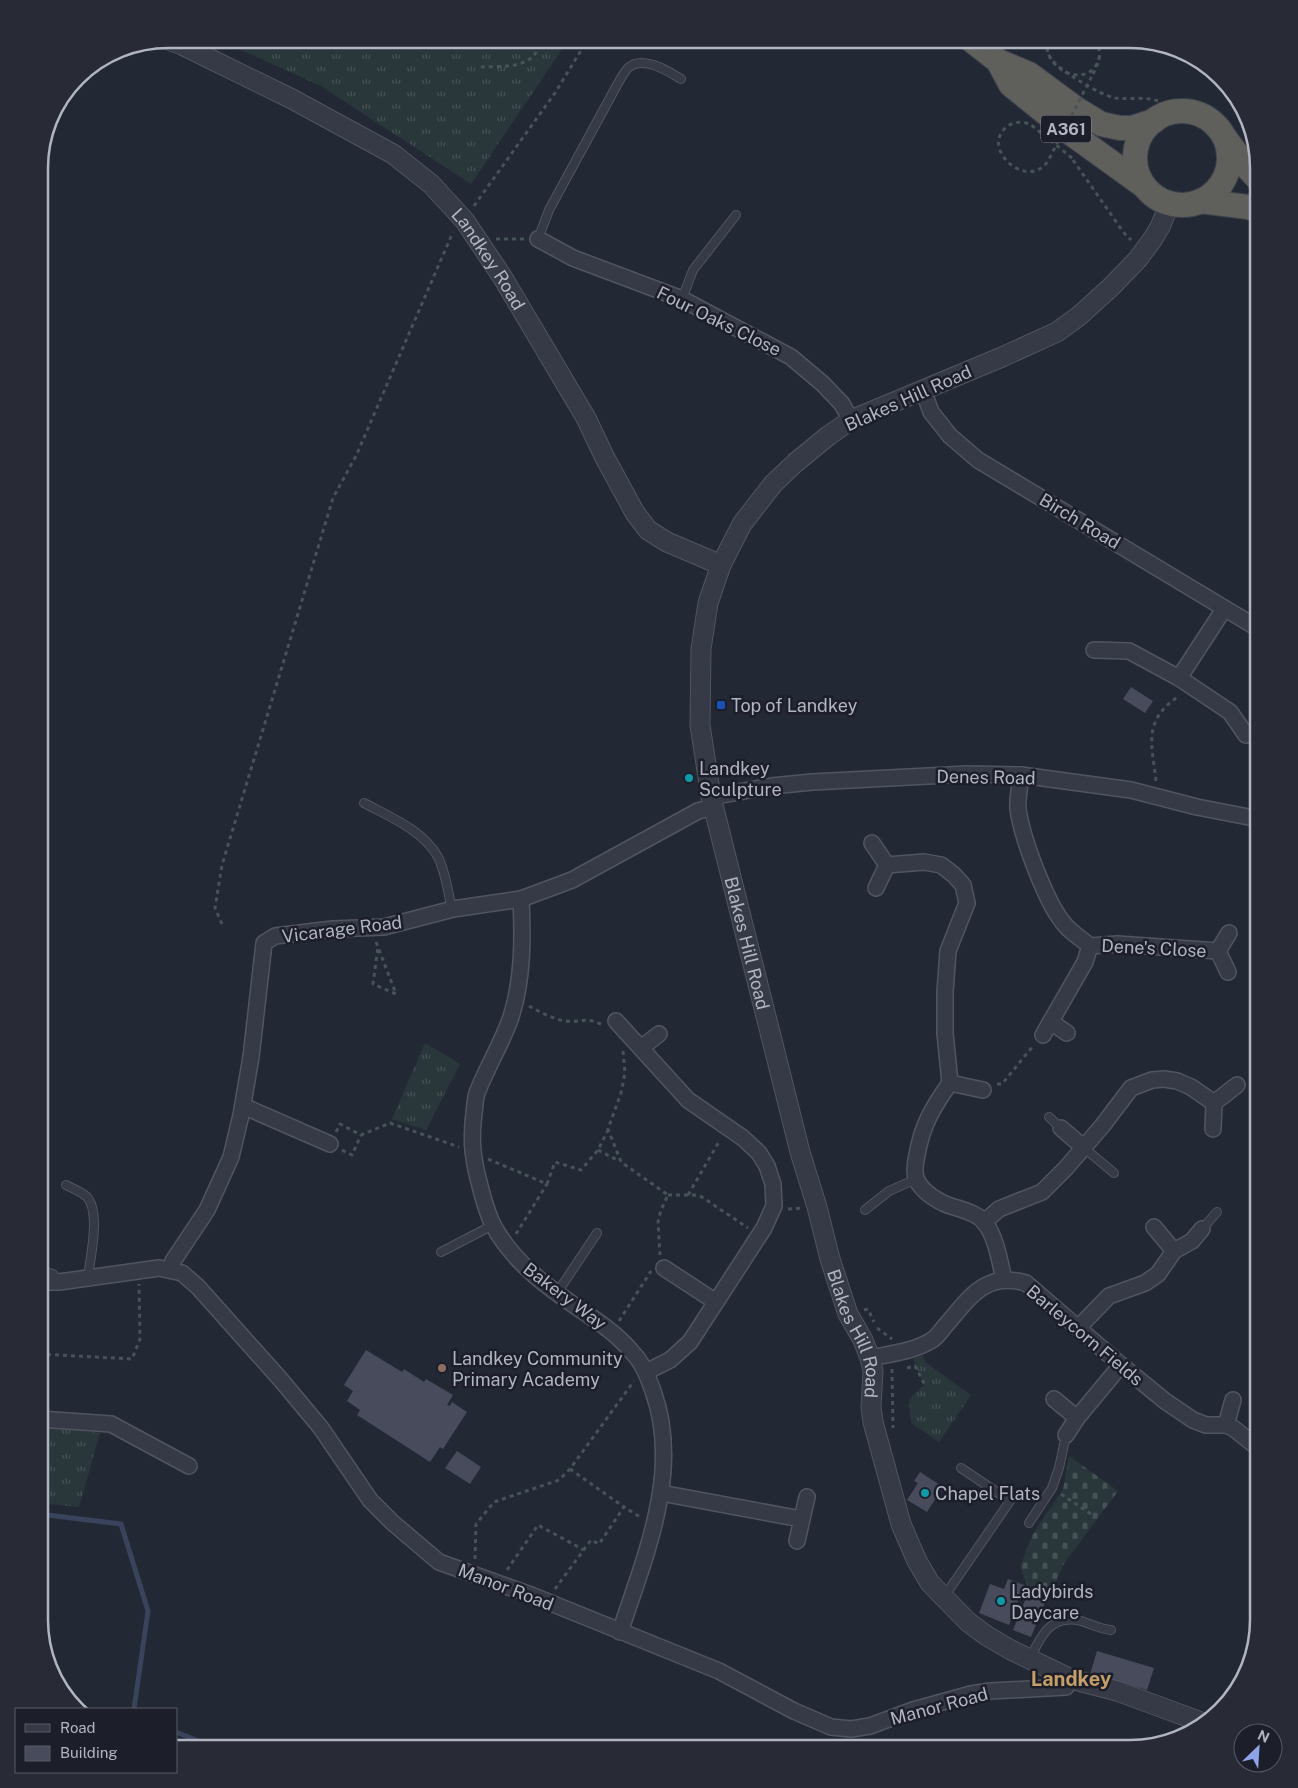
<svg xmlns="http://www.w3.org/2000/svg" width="1298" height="1788" viewBox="0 0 1298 1788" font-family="'Public Sans',sans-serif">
  <defs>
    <pattern id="grass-tufts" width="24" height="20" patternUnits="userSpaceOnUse" patternTransform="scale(1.25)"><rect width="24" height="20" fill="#29373a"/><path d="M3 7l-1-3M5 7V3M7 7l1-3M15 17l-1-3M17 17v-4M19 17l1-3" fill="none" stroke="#465255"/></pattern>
    <pattern id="cemetery-stones" width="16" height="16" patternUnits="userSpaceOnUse" patternTransform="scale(1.25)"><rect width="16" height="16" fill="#29373a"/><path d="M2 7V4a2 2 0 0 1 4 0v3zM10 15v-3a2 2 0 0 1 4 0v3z" fill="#465255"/></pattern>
  </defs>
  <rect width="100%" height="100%" fill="#232835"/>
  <g fill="url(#grass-tufts)">
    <polygon points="217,39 569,39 471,184 321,86"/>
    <polygon points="425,1043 460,1064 426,1130 392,1119"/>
    <polygon points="923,1355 925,1362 971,1395 939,1442 911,1423 909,1399 924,1385 913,1358"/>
    <polygon points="39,1427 100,1433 79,1507 39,1503"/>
  </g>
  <polygon fill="url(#cemetery-stones)" points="1069,1456 1118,1491 1063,1565 1050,1596 1028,1588 1020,1567 1032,1536 1039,1524 1063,1490"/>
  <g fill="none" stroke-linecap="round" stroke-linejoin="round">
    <g stroke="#3a435c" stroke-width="5">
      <polyline points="39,1514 121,1524 148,1611 134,1709"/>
      <polyline points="176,1732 218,1749"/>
    </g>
  </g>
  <g fill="#474b5b">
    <polygon points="1131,687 1153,701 1145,713 1123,699"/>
    <polygon points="366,1350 402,1372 404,1369 424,1382 426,1379 453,1395 447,1405 450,1406 452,1402 467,1412 443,1449 440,1447 430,1462 357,1415 360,1410 347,1401 353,1391 344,1385"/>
    <polygon points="457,1451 481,1467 470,1484 445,1468"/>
    <polygon points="920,1472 943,1487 927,1512 907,1500 918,1483 914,1481"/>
    <polygon points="1008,1579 1024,1585 1009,1625 979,1613 990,1584 1004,1589"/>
    <polygon points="1028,1593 1046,1600 1031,1637 1013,1630"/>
    <polygon points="1097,1651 1154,1668 1147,1690 1090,1674"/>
  </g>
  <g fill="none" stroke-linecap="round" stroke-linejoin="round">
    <defs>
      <g id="service">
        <path d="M538,239L549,210L617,85C620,80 624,72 628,68C643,55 668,71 681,79"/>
        <polyline points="682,299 693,270 736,215"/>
        <path d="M364,803C390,817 423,830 438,857C446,873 448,892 452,910"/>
        <polyline points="1049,1117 1061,1128"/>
        <polyline points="1083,1147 1114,1173"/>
        <path d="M66,1185C72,1188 82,1192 87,1197C101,1213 90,1258 88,1278"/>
        <polyline points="865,1210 889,1191 916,1179"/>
        <polyline points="1202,1229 1217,1212"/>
        <polyline points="441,1252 493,1225"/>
        <polyline points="39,1271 53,1274 59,1282"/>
        <polyline points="557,1293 597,1233"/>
        <polyline points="1029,1523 1052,1488 1059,1468 1066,1435"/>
        <polyline points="944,1597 1010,1501 961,1468"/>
        <path d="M1030,1659C1040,1637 1051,1613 1081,1621C1091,1624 1100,1629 1111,1630"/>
      </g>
      <g id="minor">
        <polyline points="538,239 573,258 682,299 791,357 823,384 842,404 851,420"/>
        <polyline points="923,390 931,412 950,436 978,460 1259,629"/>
        <polyline points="1094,650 1129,651 1179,678 1230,712 1246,735"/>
        <polyline points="1179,678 1224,609"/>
        <path d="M1021,775C1020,786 1017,799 1018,809C1022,838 1047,906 1066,926C1073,934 1082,939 1090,946L1085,962L1043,1035"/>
        <polyline points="711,797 772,786 812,782 967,774 1021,775 1131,790 1197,807 1259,819"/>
        <polyline points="872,843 887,865 876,888"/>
        <polyline points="887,865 924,862 941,865 954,875 963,885 967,903 948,951 945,992 945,1033 950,1083"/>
        <path d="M521,899C523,938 523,979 511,1017C502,1043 487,1067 477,1093C475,1099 475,1106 474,1113C471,1137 472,1154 478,1178C482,1194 486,1211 493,1225C513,1262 547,1287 581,1310C599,1322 618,1335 632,1352C643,1363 648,1377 653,1391C682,1471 645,1556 620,1632"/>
        <polyline points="1090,946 1117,944 1218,951 1229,933"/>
        <polyline points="1218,951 1228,972"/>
        <polyline points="616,1021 688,1100 743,1138 759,1153 767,1166 773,1184 774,1206 764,1228 690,1342 670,1360 646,1372"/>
        <polyline points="1051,1022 1067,1033"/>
        <polyline points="641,1048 659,1034"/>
        <path d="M983,1090L950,1083C933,1107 922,1125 917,1155C915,1163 914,1170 916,1178C920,1189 933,1198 943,1203C956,1209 976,1211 985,1223C996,1237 1000,1262 1004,1280"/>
        <polyline points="243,1106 330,1144"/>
        <polyline points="1061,1128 1083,1147"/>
        <polyline points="1213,1129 1214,1103 1237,1085"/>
        <polyline points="984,1222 999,1209 1042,1192 1066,1168 1103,1125 1131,1088 1152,1080 1164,1079 1177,1081 1191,1087 1214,1103"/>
        <polyline points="1154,1227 1174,1251"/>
        <polyline points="664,1268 716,1302"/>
        <polyline points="170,1270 173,1261 207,1210 231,1157 241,1115 251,1057 264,943 275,936 333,929 384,927 453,909 521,899 572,880 698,811 713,807"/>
        <polyline points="39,1282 59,1282 159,1268 182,1273 198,1287 281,1380 321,1428 370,1500 393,1523 439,1562 531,1595 719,1671 794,1711 831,1727 851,1729 870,1726 913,1710 971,1694 991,1691 1066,1687 1071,1679"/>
        <polyline points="1078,1328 1109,1296 1145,1283 1158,1274 1174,1251 1192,1241 1202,1229"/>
        <path d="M870,1358C890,1354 915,1351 932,1340C937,1337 941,1331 945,1326C969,1299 984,1271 1026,1283L1121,1365L1165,1401L1193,1420L1206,1425H1226L1233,1428L1257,1447"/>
        <polyline points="1054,1399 1077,1418"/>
        <polyline points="39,1419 111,1424 189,1466"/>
        <polyline points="1226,1425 1233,1400"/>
        <polyline points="1066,1435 1077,1418 1121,1365"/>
        <polyline points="661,1493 801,1519"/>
        <polyline points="797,1541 807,1497"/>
      </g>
      <g id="tertiary">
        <path id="s1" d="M166,39L182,45L292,99L393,154L431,184L465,221L503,278L586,418L604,456L635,513L648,530L667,542L721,565"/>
        <path id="s2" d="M1170,203L1160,227L1152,240L1138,259L1111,287L1079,316L1057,332L1002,357L851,420L828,436L795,463L773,484L742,524L721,565L708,603L701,649L700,725L711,797L800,1152L817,1207L830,1259L848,1314L863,1340L870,1358L873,1371L871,1407L873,1422L901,1524L917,1561L930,1583L968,1622L987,1636L1011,1650L1071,1679L1117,1691L1204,1723"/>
      </g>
      <g id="trunk">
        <polyline points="970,39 998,61 1029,74 1075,108 1101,124 1120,128 1132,128 1154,121"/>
        <polyline points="998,61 1011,85 1072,134 1144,186"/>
        <circle cx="1182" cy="158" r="47"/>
        <polyline points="1225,138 1245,165 1259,180"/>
        <polyline points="1200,201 1248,207 1259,211"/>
      </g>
    </defs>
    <use href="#service" stroke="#515560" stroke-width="10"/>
    <use href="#minor" stroke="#515560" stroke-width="18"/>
    <use href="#tertiary" stroke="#515560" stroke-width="21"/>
    <use href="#trunk" stroke="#3e424d" stroke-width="26"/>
    <g stroke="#465357" stroke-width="3" stroke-dasharray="4 4" stroke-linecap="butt">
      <path d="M1049,39C1047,45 1046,51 1050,57C1057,70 1101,95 1115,98C1129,100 1144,96 1158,101"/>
      <path d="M481,67C499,66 527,69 537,51L528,39"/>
      <path d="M1093,74C1099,62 1103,52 1095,39"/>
      <polyline points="1166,104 1184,112"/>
      <polyline points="1073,160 1124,233 1131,240"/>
      <polyline points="474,206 555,93 588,39"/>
      <polyline points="496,239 525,239"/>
      <path d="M1156,781C1152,744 1142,721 1179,696"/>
      <polyline points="222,924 215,908 222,865 333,498 356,456 453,232"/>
      <polyline points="376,942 378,947 396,994 373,984 378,947"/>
      <path d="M529,1006C540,1012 553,1019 565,1021C582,1023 585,1016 603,1025"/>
      <polyline points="623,1051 625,1073 621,1093 608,1129 621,1162 668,1195 661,1210 658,1222 660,1255"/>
      <polyline points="997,1084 1002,1084 1033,1046 1033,1044"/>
      <polyline points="336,1132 340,1124 361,1135 390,1123 459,1147"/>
      <polyline points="342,1150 352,1155 361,1135"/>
      <polyline points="598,1150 619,1161"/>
      <polyline points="488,1159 547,1184 555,1162 581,1170 598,1150 608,1130"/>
      <polyline points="668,1195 694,1195 702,1197 748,1228"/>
      <polyline points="688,1195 720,1140"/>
      <polyline points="788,1209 802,1208"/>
      <polyline points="516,1234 547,1184"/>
      <polyline points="864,1310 868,1309 874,1322"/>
      <polyline points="619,1321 651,1271"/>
      <polyline points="877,1328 892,1339"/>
      <polyline points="39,1354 132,1359 140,1339 139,1284"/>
      <polyline points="907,1368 915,1366 926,1387"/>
      <polyline points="892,1369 893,1428"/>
      <polyline points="570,1469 624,1507"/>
      <polyline points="1061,1494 1094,1516"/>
      <polyline points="475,1559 476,1524 494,1502 559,1480 570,1469 634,1381"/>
      <polyline points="507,1570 538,1525 584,1550"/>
      <polyline points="555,1589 591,1540 599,1544 624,1507 640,1517"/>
    </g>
    <use href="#service" stroke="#363a46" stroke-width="8"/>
    <use href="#minor" stroke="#363a46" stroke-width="15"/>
    <use href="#tertiary" stroke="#363a46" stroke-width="19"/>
    <use href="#trunk" stroke="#5f5f5c" stroke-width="24"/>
    <g stroke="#465357" stroke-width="3" stroke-dasharray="4 4" stroke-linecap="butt">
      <path d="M1048,40C1039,67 1091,95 1100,55"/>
      <path d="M1072,158L1030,124C1023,122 1015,121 1008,126C978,147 1027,192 1048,161L1093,74"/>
    </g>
  </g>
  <rect fill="#1a4fb4" stroke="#1c1f2a" stroke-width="2" x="716" y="700" width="10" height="10" rx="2.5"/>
  <g fill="#0f9aa8" stroke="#1c1f2a" stroke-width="2">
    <circle cx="689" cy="778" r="5"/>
    <circle cx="925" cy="1493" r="5"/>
    <circle cx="1001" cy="1601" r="5"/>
  </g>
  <circle fill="#8d6e63" stroke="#1c1f2a" stroke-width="2" cx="442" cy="1368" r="5"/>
  <g text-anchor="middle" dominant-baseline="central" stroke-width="5" stroke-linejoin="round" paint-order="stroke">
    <rect fill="#1c1f2a" stroke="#848894" stroke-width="1" x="1041" y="115.5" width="50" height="27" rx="4"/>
    <g font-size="16" font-weight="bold" fill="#b1b5c2">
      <text x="1066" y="129">A361</text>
    </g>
    <g font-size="18" fill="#b1b5c2" stroke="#1c1f2a">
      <text stroke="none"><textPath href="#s1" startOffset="398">Landkey Road</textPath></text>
      <text transform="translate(719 321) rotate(26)">Four Oaks Close</text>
      <text transform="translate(908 398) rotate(-24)">Blakes Hill Road</text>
      <text transform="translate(1080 521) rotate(31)">Birch Road</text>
      <text transform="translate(986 777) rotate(1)">Denes Road</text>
      <text transform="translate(342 929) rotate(-7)">Vicarage Road</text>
      <text stroke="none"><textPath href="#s2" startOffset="982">Blakes Hill Road</textPath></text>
      <text transform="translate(1154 948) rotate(3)">Dene's Close</text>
      <text transform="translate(565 1296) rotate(37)">Bakery Way</text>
      <text stroke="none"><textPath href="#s2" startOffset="1388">Blakes Hill Road</textPath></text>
      <text transform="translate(1085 1335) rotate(40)">Barleycorn Fields</text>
      <text transform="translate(506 1587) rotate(21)">Manor Road</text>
      <text transform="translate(939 1706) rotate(-15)">Manor Road</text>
    </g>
    <g font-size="18" fill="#b1b5c2" stroke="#1c1f2a" text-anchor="start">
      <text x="731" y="705">Top of Landkey</text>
      <text x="699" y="768">Landkey<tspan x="699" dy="21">Sculpture</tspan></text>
      <text x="452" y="1358">Landkey Community<tspan x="452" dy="21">Primary Academy</tspan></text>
      <text x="935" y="1493">Chapel Flats</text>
      <text x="1011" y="1591">Ladybirds<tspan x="1011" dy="21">Daycare</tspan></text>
    </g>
    <g font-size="20" font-weight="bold" fill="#c49f6a" stroke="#1c1f2a">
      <text x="1071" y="1679">Landkey</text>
    </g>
  </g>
  <path d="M0 0H1298V1788H0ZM168 48H1130A120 120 0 0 1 1250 168V1620A120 120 0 0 1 1130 1740H168A120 120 0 0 1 48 1620V168A120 120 0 0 1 168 48Z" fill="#282b36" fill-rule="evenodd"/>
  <path fill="none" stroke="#b1b5c2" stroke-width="2.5" d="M168 48H1130A120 120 0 0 1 1250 168V1620A120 120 0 0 1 1130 1740H168A120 120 0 0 1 48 1620V168A120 120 0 0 1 168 48Z"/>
  <rect x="15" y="1708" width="162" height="65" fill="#1c1f2a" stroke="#585b67"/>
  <rect x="25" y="1724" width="25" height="8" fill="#363a46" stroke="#585b67"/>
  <text x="60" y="1733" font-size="15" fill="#b1b5c2">Road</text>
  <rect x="25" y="1746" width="25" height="15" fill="#474b5b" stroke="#585b67"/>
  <text x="60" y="1758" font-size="15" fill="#b1b5c2">Building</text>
  <g transform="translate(1258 1748) rotate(25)"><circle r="24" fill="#1c1f2a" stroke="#585b67"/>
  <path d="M0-4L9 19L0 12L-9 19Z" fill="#8fa3e9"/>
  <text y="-8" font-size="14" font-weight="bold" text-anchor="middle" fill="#b1b5c2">N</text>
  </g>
</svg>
